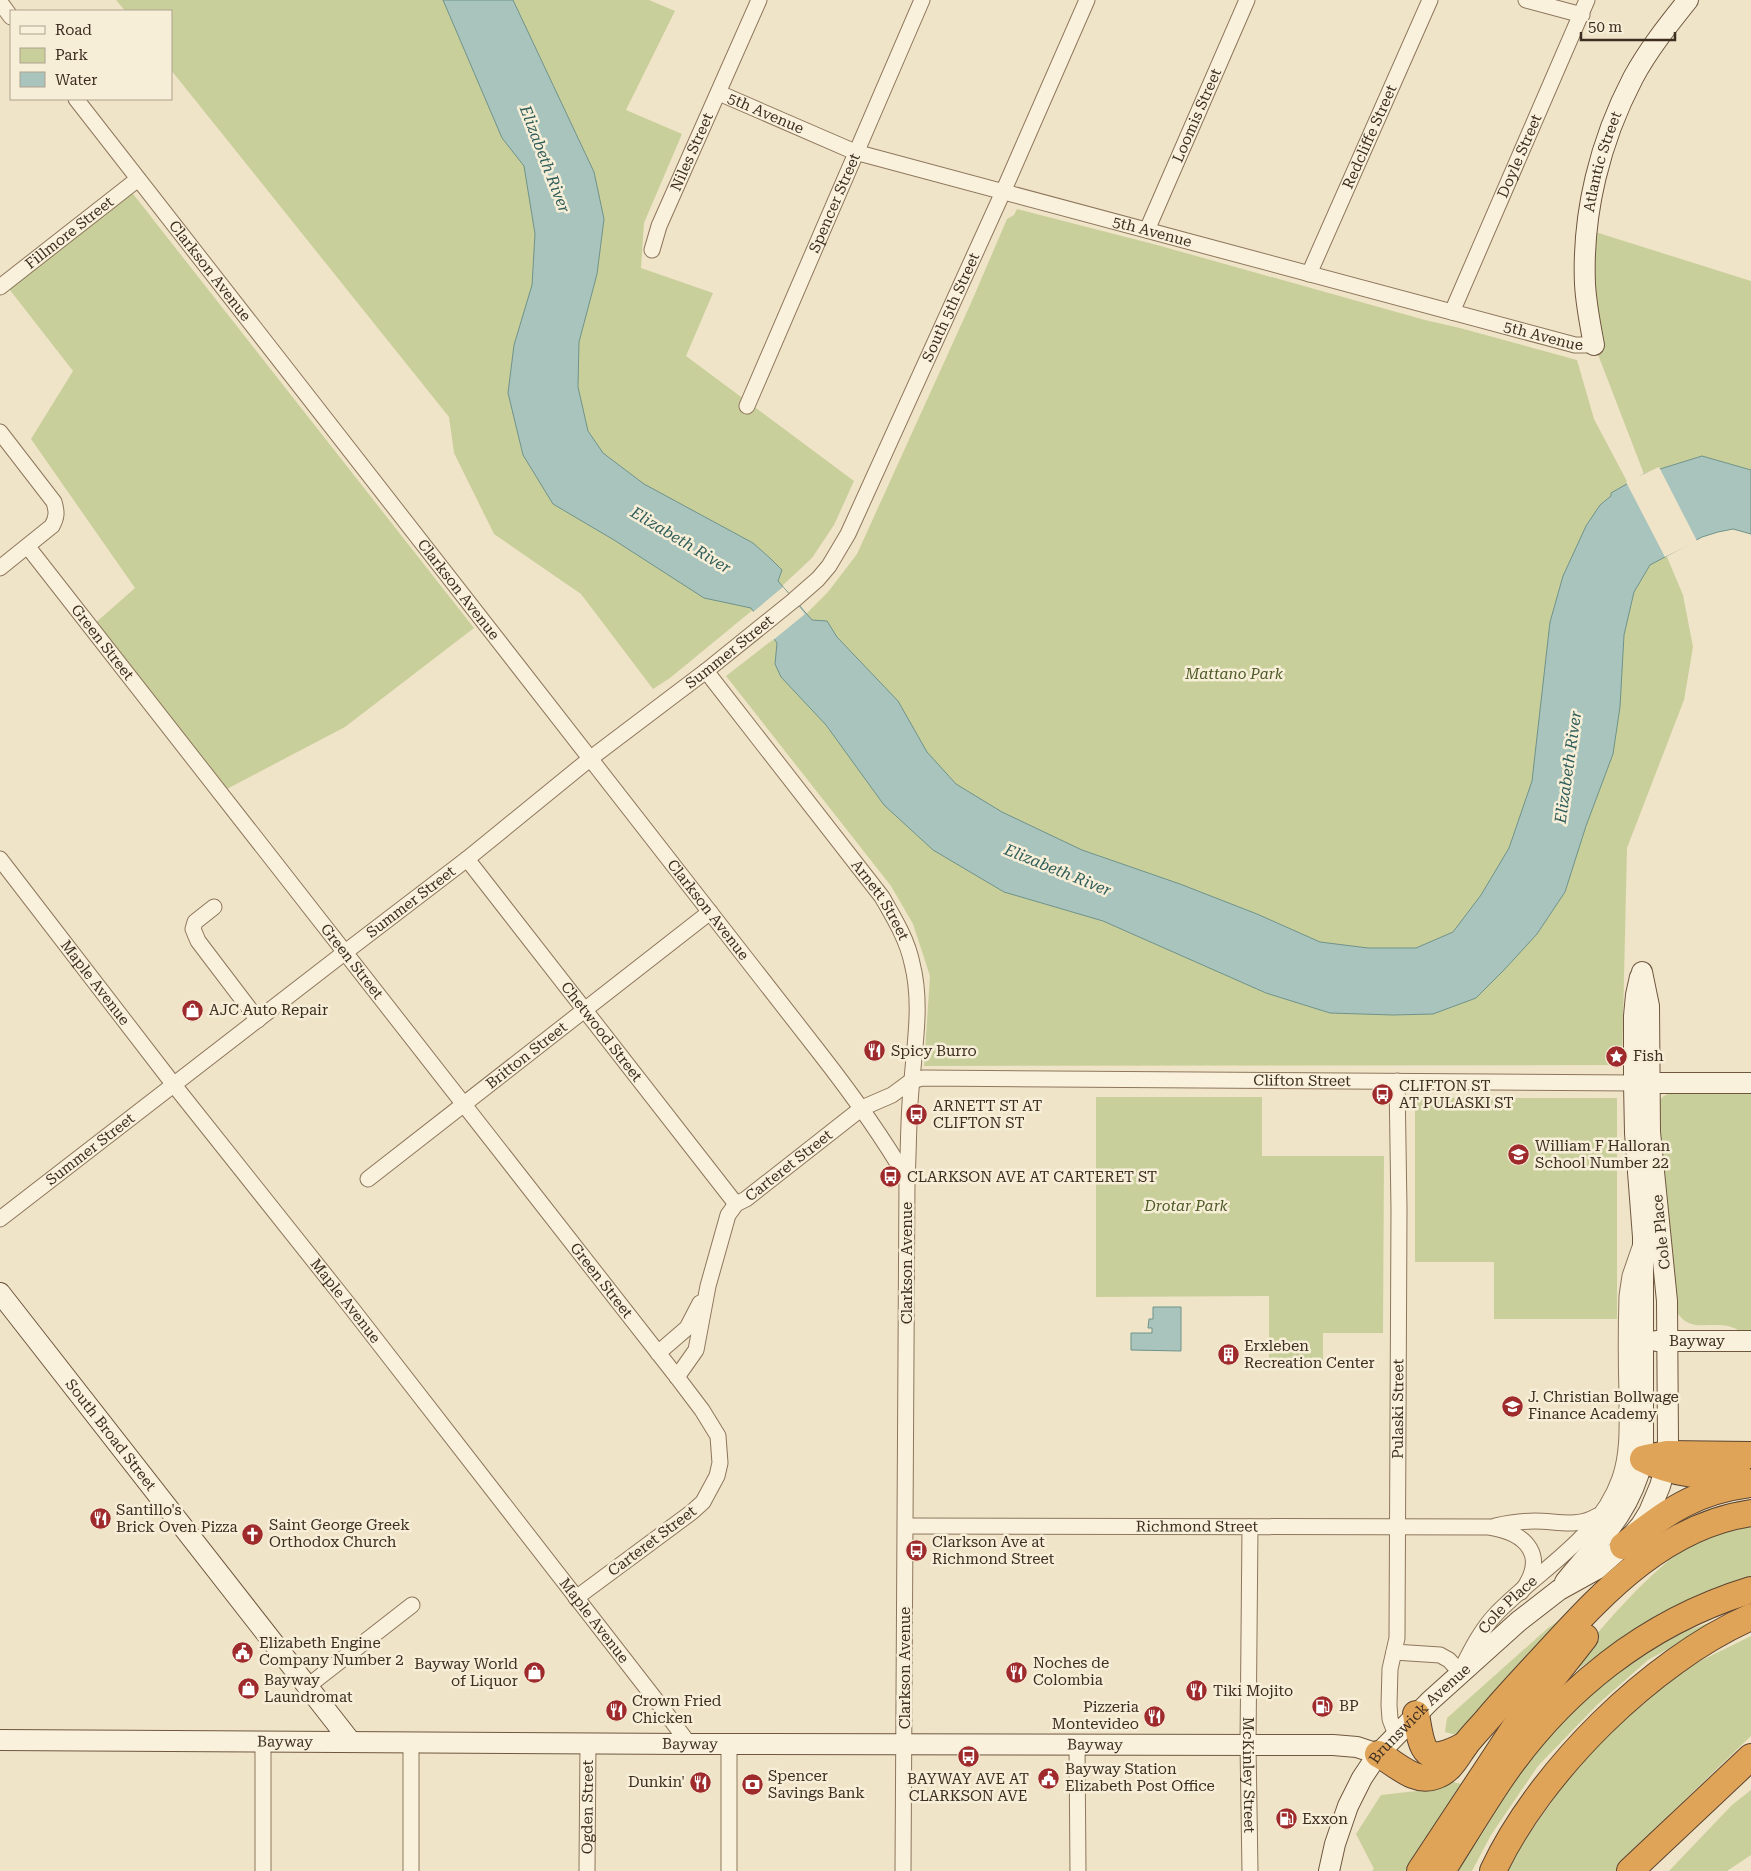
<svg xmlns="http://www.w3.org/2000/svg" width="1751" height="1871" viewBox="0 0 1751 1871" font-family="'Roboto Serif',serif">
  <rect width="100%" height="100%" fill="#f0e4c8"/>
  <g fill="#c9cf9b">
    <polygon points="116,0 649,0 675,11 626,110 682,134 644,223 641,268 713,293 686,356 854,481 834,525 812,558 782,586 670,678 653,689 581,594 494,534 454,453 449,417 171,70 171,11 125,11"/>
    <polygon points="130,190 474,628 345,727 223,791 93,625 135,588 31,439 73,371 6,285"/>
    <polygon points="1017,209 1157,245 1425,320 1460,328 1577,360 1594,419 1667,557 1683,595 1693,647 1684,700 1627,848 1622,1065 924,1066 930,976 913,924 891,886 726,676 806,614 828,592 857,554 971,303 1007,219 1014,215"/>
    <polygon points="1589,230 1751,281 1751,470 1702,456 1644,474 1597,352"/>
    <path d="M1674,1092H1751V1334C1743,1333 1736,1328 1728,1326C1705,1322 1686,1334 1674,1306L1657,1105C1661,1097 1665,1094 1674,1092Z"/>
    <polygon points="1096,1097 1262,1097 1262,1156 1384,1156 1383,1333 1323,1333 1323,1361 1269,1361 1269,1296 1096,1297"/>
    <polygon points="1415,1098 1617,1098 1617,1319 1494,1319 1494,1262 1415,1262"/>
    <path d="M1751,1524V1577L1713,1590L1644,1624L1578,1669L1572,1662C1607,1623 1648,1571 1693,1543C1710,1533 1731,1528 1751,1524Z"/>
    <polygon points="1739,1612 1691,1636 1648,1660 1598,1704 1538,1766 1491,1835 1472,1871 1450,1871 1529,1754 1598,1684 1661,1640"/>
    <polygon points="1570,1613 1456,1735 1445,1732 1447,1718 1548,1628"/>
    <polygon points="1751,1636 1751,1736 1672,1812 1619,1871 1506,1871 1513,1856 1591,1747 1684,1669"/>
    <polygon points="1439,1779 1462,1784 1405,1871 1372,1871 1374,1869 1356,1834 1381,1795 1416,1791"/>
    <polygon points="1751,1790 1751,1855 1727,1871 1669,1871 1732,1805"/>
  </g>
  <g fill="#a9c4bc" stroke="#6f938a">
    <polygon points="443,0 513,0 594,172 604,219 597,274 579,342 578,387 588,431 603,453 644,484 753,543 771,559 782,570 778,581 812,620 827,621 837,637 898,701 927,752 956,784 1002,812 1082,850 1180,884 1257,914 1320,942 1368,948 1416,948 1453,932 1481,895 1509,848 1532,781 1550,622 1563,576 1586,526 1600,505 1611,496 1611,493 1644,474 1702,456 1751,470 1751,534 1733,529 1718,532 1702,537 1650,565 1634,592 1624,635 1620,707 1613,754 1586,826 1565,892 1537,934 1504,970 1476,998 1433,1014 1393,1015 1330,1013 1266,993 1103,921 1004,892 933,850 884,805 826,725 781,677 775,664 777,643 751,608 704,598 614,540 553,504 523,455 508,393 514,345 532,285 535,234 524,166 502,138"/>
    <polygon points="1153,1307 1181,1307 1181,1351 1131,1350 1131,1333 1152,1333 1152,1328 1148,1328 1149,1319 1153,1319"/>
  </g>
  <g fill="#f0e4c8">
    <polygon points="1659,467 1697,541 1665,557 1626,482"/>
    <polygon points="783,587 805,614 772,641 752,613"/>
  </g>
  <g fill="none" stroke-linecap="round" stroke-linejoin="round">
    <defs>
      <g id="street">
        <polyline points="1526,0 1582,15"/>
        <polyline points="0,2 11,17"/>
        <path id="s1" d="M719,93L855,152L1575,345H1594"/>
        <path id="s2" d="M76,99L819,1052C851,1093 881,1134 907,1179"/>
        <path id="s3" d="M1147,230L1247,0"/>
        <path id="s4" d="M652,250L659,226L759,0"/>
        <path id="s5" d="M1309,274L1430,0"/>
        <path id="s6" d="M0,287L138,179"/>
        <path id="s7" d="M1452,312L1587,0"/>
        <path id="s8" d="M747,406L922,0"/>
        <path d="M0,432L54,502C57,512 57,517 52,526L0,568"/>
        <path id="s9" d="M28,547L677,1377L702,1410L718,1436L720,1463L717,1476L703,1502L692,1512L576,1598"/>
        <path id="s10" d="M706,671L882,897C894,918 907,939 912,963C922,1002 915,1041 912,1080C908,1113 909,1146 907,1179L903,1871"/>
        <path id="s11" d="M0,859L174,1085L353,1310L666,1713L689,1744"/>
        <path id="s12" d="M467,859L736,1204"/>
        <polyline points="214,907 195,922 193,929 198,941 258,1020"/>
        <path id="s13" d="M368,1179L710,912"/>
        <path id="s14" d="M0,1219L344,953L467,859L591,758L706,671L794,600L818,579L829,566L848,534L1003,192L1087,0"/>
        <polyline points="658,1353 687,1328 700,1303"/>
        <path id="s15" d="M677,1377L696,1350L708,1286L728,1215L736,1204L746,1199L862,1108L892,1095L911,1081L923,1078L1634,1083"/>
        <path id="s16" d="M906,1526L1489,1527C1528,1533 1548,1557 1521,1592"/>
        <path d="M1495,1526C1508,1523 1521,1521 1535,1521C1557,1521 1577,1528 1597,1516"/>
        <path id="s17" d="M1250,1527L1248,1745L1250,1871"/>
        <path id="s18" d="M1394,1652L1440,1655L1449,1660L1460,1672C1470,1652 1480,1631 1496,1614C1538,1570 1599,1539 1620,1478C1629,1451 1627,1423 1627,1395C1626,1362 1626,1329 1627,1296L1630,1276L1640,1247"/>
        <polyline points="308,1686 412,1605"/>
        <path id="s19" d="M1396,1735L1390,1719L1389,1705L1390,1669L1397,1638L1399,1209L1397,1081"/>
        <polyline points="729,1744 729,1871"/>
        <polyline points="1077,1744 1078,1871"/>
        <polyline points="263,1871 263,1741"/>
        <polyline points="411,1871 411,1742"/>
        <path id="s20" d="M587,1871L588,1743"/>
      </g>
      <g id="secondary">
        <path id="s21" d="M1594,345C1590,324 1586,304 1585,284C1582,213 1600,141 1633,78C1648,50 1668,25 1688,0"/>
        <polyline points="1636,1083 1751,1083"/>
        <path id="s22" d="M0,1293L351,1742"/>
        <path id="s23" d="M1656,1341H1751"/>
        <path d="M1565,1582C1600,1539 1629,1515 1643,1459V1237L1635,1133L1634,1083V1016L1636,995L1640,977"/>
        <path id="s24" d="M0,1740L689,1744L1333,1745L1357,1747L1378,1754"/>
        <path id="s25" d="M1329,1871L1335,1844L1348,1806L1362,1778L1378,1754L1430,1701L1519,1621L1559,1590L1597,1569L1623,1546L1641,1525L1649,1512L1660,1486L1665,1469L1668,1442L1667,1301L1650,1132L1649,1006L1642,972"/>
      </g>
      <g id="highway">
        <polyline points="1646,1458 1667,1454 1751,1455"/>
        <path d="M1643,1459C1674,1475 1706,1476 1740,1477"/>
        <path d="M1623,1546C1667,1512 1694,1491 1751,1484"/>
        <path d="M1416,1714C1422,1752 1424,1767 1465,1745"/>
        <path d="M1378,1754C1396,1763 1414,1784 1435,1776C1451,1771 1457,1756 1466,1744C1472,1736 1479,1729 1486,1721C1507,1696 1530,1672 1552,1648C1606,1589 1667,1525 1751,1513"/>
        <polyline points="1420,1871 1519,1721 1585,1637"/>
        <path d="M1442,1871C1461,1841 1479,1811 1499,1781C1560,1691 1646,1622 1751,1590"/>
        <path d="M1493,1871C1539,1772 1651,1661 1751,1617"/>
        <polyline points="1630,1871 1751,1757"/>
      </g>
    </defs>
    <use href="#street" stroke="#8d765c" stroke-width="17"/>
    <use href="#secondary" stroke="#6f573f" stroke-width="22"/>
    <use href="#highway" stroke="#5b4430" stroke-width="28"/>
    <use href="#street" stroke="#faf1dc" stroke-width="15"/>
    <use href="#secondary" stroke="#faf1dc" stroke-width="20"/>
    <use href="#highway" stroke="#e0a458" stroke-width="26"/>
  </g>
  <defs>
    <symbol id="shop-disc" viewBox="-11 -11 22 22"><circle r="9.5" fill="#9e2a2b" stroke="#f7eed8"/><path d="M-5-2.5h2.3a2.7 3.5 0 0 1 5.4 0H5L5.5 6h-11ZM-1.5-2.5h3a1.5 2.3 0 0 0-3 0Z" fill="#fff"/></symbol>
    <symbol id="restaurant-disc" viewBox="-11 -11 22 22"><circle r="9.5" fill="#9e2a2b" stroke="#f7eed8"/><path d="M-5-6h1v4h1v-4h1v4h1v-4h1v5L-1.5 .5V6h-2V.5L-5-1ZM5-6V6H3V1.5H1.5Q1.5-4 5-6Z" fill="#fff"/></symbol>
    <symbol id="sight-disc" viewBox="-11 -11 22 22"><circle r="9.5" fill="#9e2a2b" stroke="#f7eed8"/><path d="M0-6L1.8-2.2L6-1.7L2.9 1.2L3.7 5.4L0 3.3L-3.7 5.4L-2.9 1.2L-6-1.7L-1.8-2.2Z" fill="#fff"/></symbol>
    <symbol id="bus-disc" viewBox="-11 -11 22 22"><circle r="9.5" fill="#9e2a2b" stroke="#f7eed8"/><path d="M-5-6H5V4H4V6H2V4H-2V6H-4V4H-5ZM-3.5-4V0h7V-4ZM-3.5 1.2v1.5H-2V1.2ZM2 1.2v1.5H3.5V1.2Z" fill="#fff"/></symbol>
    <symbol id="school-disc" viewBox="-11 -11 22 22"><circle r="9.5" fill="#9e2a2b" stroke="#f7eed8"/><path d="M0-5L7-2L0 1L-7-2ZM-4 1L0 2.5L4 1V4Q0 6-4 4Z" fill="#fff"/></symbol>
    <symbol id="building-disc" viewBox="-11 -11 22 22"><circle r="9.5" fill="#9e2a2b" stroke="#f7eed8"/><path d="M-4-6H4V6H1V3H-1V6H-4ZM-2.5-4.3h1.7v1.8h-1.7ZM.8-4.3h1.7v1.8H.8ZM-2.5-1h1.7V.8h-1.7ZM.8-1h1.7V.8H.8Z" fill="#fff"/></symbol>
    <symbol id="church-disc" viewBox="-11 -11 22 22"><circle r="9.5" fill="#9e2a2b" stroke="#f7eed8"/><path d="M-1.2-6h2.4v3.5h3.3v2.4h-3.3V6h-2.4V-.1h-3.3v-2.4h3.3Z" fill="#fff"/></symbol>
    <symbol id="civic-disc" viewBox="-11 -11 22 22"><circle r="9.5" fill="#9e2a2b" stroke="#f7eed8"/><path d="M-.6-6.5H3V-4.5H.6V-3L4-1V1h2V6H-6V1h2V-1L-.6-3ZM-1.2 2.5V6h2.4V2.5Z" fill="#fff"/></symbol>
    <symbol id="fuel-disc" viewBox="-11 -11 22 22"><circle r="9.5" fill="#9e2a2b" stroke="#f7eed8"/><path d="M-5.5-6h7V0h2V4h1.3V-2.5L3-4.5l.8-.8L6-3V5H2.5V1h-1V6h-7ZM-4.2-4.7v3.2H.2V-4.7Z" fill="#fff"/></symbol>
    <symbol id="bank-disc" viewBox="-11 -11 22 22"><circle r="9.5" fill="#9e2a2b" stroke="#f7eed8"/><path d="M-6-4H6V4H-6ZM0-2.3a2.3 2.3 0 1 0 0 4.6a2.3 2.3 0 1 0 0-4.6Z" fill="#fff"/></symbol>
  </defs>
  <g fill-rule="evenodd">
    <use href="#shop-disc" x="180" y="998" width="25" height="25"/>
    <use href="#restaurant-disc" x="862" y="1038" width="25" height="25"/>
    <use href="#sight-disc" x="1604" y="1044" width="25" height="25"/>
    <use href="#bus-disc" x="1370" y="1082" width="25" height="25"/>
    <use href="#bus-disc" x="904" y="1102" width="25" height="25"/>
    <use href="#school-disc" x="1506" y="1142" width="25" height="25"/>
    <use href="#bus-disc" x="878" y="1164" width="25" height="25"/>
    <use href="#building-disc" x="1216" y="1342" width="25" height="25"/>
    <use href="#school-disc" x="1500" y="1394" width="25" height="25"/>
    <use href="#restaurant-disc" x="88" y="1506" width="25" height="25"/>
    <use href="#church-disc" x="240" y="1522" width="25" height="25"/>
    <use href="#bus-disc" x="904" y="1538" width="25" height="25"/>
    <use href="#civic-disc" x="230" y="1640" width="25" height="25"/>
    <use href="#restaurant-disc" x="1004" y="1660" width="25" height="25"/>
    <use href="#shop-disc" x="522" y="1660" width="25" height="25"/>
    <use href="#shop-disc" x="236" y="1676" width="25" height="25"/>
    <use href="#restaurant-disc" x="1184" y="1678" width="25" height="25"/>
    <use href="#fuel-disc" x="1310" y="1694" width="25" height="25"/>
    <use href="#restaurant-disc" x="604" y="1698" width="25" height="25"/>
    <use href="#restaurant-disc" x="1142" y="1704" width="25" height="25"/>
    <use href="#bus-disc" x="956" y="1744" width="25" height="25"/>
    <use href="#civic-disc" x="1036" y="1766" width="25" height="25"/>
    <use href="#restaurant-disc" x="688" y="1770" width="25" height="25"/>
    <use href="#bank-disc" x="740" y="1772" width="25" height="25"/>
    <use href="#fuel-disc" x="1274" y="1806" width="25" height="25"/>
  </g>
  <g text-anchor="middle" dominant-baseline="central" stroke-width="5" stroke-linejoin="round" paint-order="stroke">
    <g font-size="15" fill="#3d2e20" stroke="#f7eed8">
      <text stroke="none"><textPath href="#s1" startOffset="51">5th Avenue</textPath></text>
      <text stroke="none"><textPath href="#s3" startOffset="125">Loomis Street</textPath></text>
      <text stroke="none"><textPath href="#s5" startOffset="150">Redcliffe Street</textPath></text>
      <text stroke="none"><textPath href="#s4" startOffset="106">Niles Street</textPath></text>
      <text stroke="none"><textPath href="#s7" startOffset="170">Doyle Street</textPath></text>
      <text stroke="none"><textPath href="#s21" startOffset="186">Atlantic Street</textPath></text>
      <text stroke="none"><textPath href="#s8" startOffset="221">Spencer Street</textPath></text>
      <text stroke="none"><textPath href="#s1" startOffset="456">5th Avenue</textPath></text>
      <text stroke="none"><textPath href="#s6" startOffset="88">Fillmore Street</textPath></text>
      <text stroke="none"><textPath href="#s2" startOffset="218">Clarkson Avenue</textPath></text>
      <text stroke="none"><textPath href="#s14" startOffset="1342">South 5th Street</textPath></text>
      <text stroke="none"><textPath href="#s1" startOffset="861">5th Avenue</textPath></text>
      <text stroke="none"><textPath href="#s2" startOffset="622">Clarkson Avenue</textPath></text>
      <text stroke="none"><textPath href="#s9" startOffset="121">Green Street</textPath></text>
      <text stroke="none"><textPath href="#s14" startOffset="924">Summer Street</textPath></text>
      <text stroke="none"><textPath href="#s10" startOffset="288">Arnett Street</textPath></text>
      <text stroke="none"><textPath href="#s14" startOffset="519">Summer Street</textPath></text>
      <text stroke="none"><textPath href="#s2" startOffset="1028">Clarkson Avenue</textPath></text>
      <text stroke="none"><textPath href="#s9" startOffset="526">Green Street</textPath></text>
      <text stroke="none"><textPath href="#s11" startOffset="156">Maple Avenue</textPath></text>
      <text stroke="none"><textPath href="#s12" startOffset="219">Chetwood Street</textPath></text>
      <text stroke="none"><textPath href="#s13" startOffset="201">Britton Street</textPath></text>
      <text stroke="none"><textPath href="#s15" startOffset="792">Clifton Street</textPath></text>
      <text stroke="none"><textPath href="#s14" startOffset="114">Summer Street</textPath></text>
      <text stroke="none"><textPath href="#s15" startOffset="251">Carteret Street</textPath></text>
      <text transform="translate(1661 1232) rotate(-96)">Cole Place</text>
      <text transform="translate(907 1263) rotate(-90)">Clarkson Avenue</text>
      <text stroke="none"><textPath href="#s9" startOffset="931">Green Street</textPath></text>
      <text stroke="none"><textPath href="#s11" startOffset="561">Maple Avenue</textPath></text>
      <text stroke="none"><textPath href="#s23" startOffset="41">Bayway</textPath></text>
      <text stroke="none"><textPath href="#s19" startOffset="328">Pulaski Street</textPath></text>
      <text stroke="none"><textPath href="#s22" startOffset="180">South Broad Street</textPath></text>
      <text stroke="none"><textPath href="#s16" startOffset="291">Richmond Street</textPath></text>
      <text transform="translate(652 1541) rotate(-37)">Carteret Street</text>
      <text stroke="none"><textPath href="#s18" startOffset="156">Cole Place</textPath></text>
      <text stroke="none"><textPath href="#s11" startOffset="966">Maple Avenue</textPath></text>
      <text transform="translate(905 1668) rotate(-90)">Clarkson Avenue</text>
      <text stroke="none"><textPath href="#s25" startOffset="186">Brunswick Avenue</textPath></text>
      <text stroke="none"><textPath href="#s24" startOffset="285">Bayway</textPath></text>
      <text stroke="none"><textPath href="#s24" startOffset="690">Bayway</textPath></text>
      <text stroke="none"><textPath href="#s24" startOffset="1095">Bayway</textPath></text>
      <text stroke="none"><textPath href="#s17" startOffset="248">McKinley Street</textPath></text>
      <text stroke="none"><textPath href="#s20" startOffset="64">Ogden Street</textPath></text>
    </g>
    <g font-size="15" font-style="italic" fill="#4d5a26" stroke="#f7eed8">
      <text x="1234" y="674">Mattano Park</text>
      <text x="1186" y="1206">Drotar Park</text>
    </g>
    <g font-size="15" fill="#3d2e20" stroke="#f7eed8" text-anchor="start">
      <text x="209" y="1010">AJC Auto Repair</text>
      <text x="891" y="1051">Spicy Burro</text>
      <text x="1633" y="1056">Fish</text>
      <text x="1399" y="1086">CLIFTON ST<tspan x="1399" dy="17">AT PULASKI ST</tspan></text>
      <text x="933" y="1106">ARNETT ST AT<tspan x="933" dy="17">CLIFTON ST</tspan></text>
      <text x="1535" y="1146">William F Halloran<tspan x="1535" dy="17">School Number 22</tspan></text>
      <text x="907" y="1177">CLARKSON AVE AT CARTERET ST</text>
      <text x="1244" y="1346">Erxleben<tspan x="1244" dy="17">Recreation Center</tspan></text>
      <text x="1528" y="1397">J. Christian Bollwage<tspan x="1528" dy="17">Finance Academy</tspan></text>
      <text x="116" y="1510">Santillo's<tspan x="116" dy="17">Brick Oven Pizza</tspan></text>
      <text x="269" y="1525">Saint George Greek<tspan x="269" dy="17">Orthodox Church</tspan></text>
      <text x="932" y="1542">Clarkson Ave at<tspan x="932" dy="17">Richmond Street</tspan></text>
      <text x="259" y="1643">Elizabeth Engine<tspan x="259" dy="17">Company Number 2</tspan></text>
      <text x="1033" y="1663">Noches de<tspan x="1033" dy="17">Colombia</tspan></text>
      <text x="518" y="1664" text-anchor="end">Bayway World<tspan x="518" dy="17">of Liquor</tspan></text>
      <text x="264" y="1680">Bayway<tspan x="264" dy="17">Laundromat</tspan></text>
      <text x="1213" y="1691">Tiki Mojito</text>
      <text x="632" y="1701">Crown Fried<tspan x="632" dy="17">Chicken</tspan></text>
      <text x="1339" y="1706">BP</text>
      <text x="1139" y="1707" text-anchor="end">Pizzeria<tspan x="1139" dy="17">Montevideo</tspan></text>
      <text x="1065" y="1769">Bayway Station<tspan x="1065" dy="17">Elizabeth Post Office</tspan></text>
      <text x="768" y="1776">Spencer<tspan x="768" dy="17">Savings Bank</tspan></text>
      <text x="968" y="1779" text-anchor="middle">BAYWAY AVE AT<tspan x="968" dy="17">CLARKSON AVE</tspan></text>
      <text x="685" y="1782" text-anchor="end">Dunkin'</text>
      <text x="1302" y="1819">Exxon</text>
    </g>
    <g font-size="16" font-style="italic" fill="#2f5d5a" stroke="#f7eed8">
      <text transform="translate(545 159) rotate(69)">Elizabeth River</text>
      <text transform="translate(681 540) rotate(31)">Elizabeth River</text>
      <text transform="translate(1568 767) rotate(-82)">Elizabeth River</text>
      <text transform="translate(1058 870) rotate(22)">Elizabeth River</text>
    </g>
  </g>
  <rect x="10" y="10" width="162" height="90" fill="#f7eed8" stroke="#ada18e"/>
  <rect x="20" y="26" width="25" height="8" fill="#faf1dc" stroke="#ada18e"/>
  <text x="55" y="35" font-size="15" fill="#3d2e20">Road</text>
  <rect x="20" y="48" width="25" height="15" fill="#c9cf9b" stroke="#ada18e"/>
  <text x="55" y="60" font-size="15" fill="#3d2e20">Park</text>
  <rect x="20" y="72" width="25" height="15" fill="#a9c4bc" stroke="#ada18e"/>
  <text x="55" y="85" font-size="15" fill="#3d2e20">Water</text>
  <path d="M1581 32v8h94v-8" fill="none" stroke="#3d2e20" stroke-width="2.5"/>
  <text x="1588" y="32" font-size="15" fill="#3d2e20" stroke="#f7eed8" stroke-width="4" paint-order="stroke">50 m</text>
</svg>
